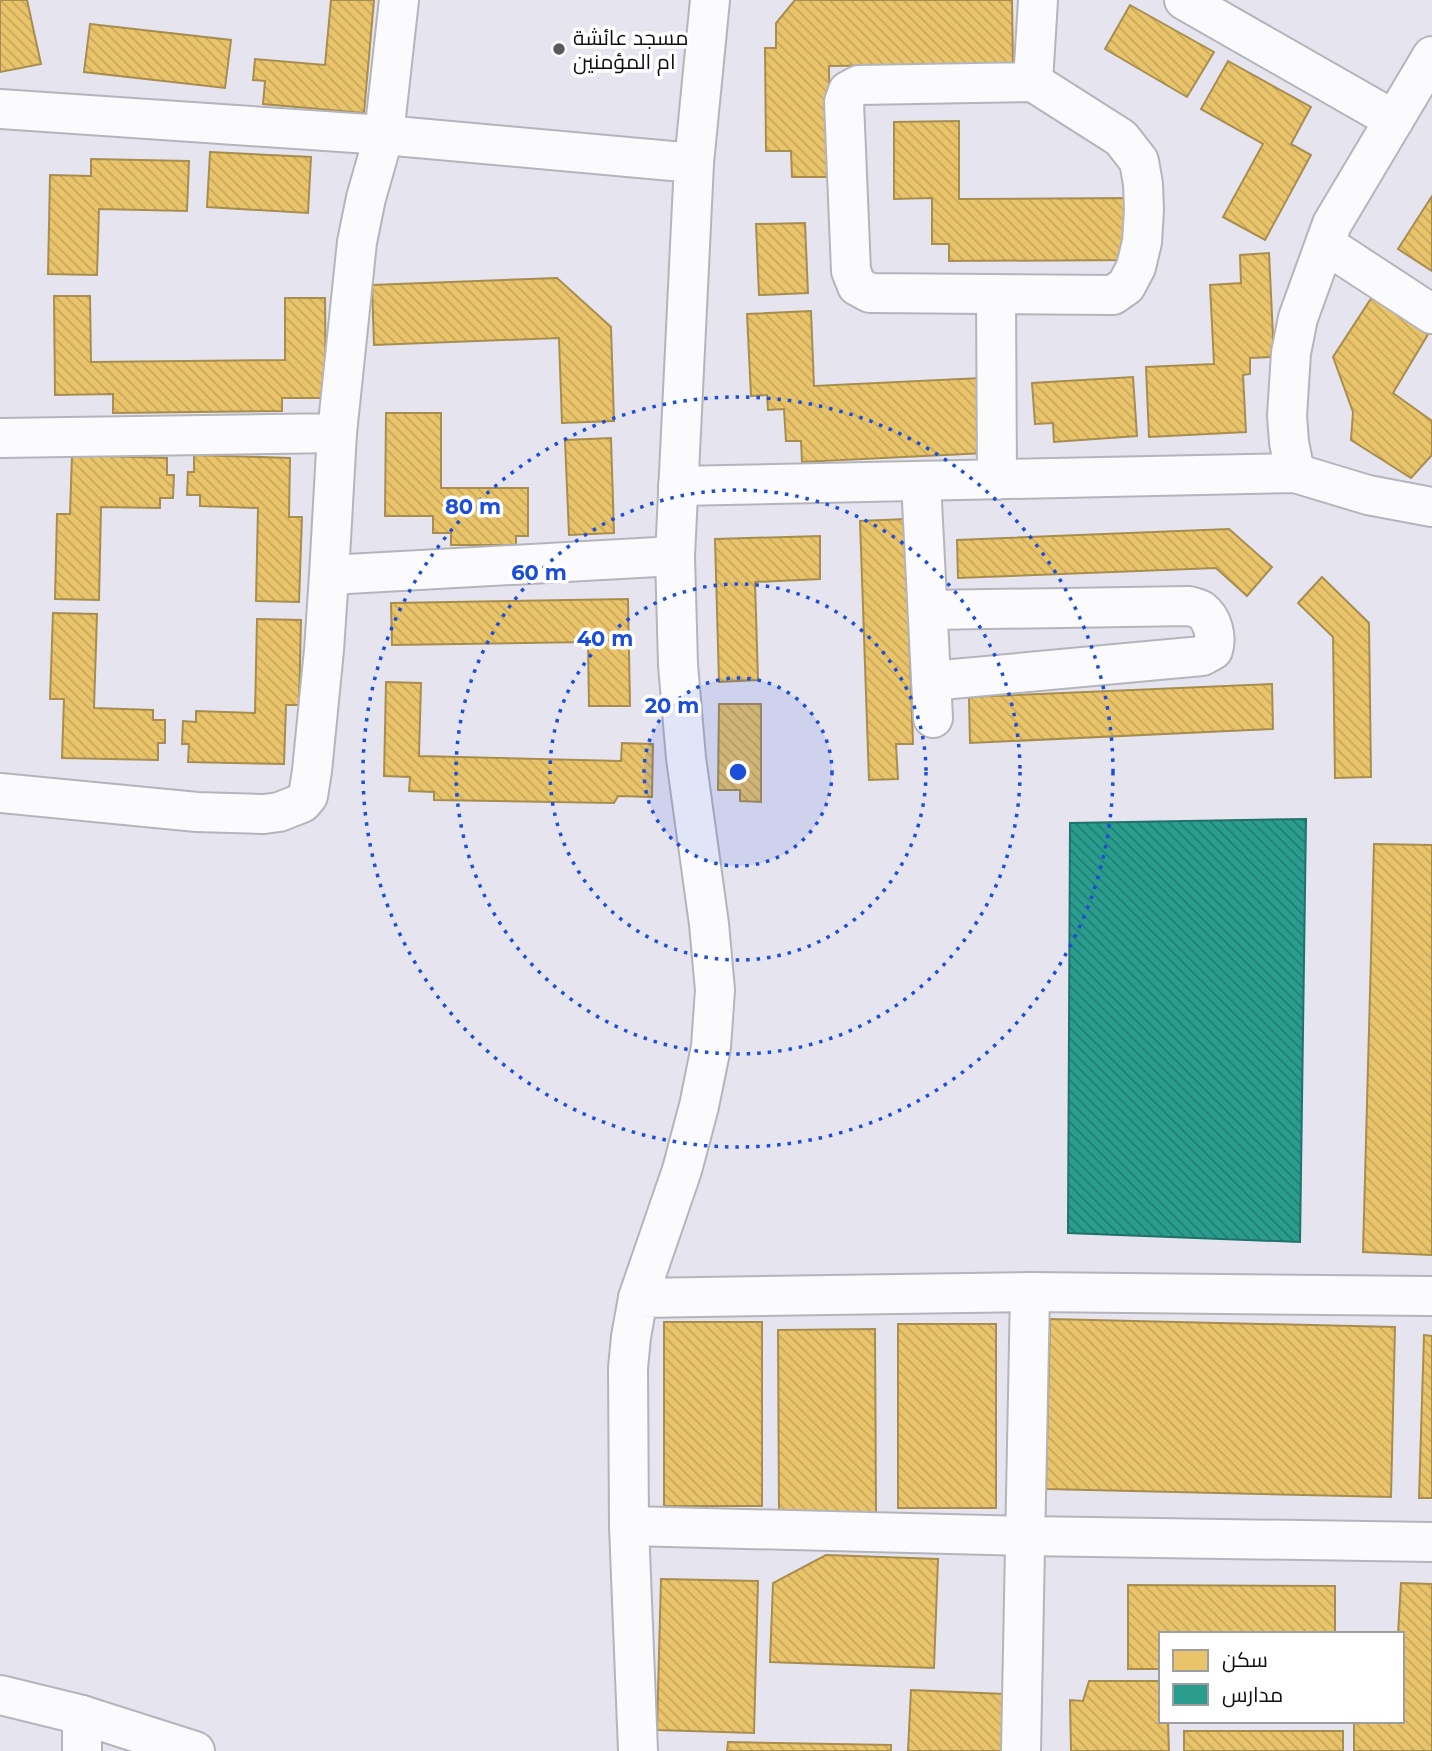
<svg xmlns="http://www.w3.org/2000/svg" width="1432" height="1751" viewBox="0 0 1432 1751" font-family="Montserrat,Cairo,sans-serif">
  <defs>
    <pattern id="homes-back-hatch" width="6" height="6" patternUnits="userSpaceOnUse" patternTransform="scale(1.75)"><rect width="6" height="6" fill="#e9c46a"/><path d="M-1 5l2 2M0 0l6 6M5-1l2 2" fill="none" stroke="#c7a75b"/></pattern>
    <pattern id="schools-back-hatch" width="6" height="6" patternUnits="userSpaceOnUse" patternTransform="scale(1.75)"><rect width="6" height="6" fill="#2a9d8f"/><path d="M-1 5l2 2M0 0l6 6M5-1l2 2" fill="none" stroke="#227e74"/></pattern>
  </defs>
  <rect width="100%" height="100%" fill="#e6e5ef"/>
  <g fill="url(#homes-back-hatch)" stroke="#a78d50" stroke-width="2">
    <polygon points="0,0 27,0 41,64 0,72"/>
    <polygon points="331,0 374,0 364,113 263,104 265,81 253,80 255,59 325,65"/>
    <polygon points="795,0 1012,0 1013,64 829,66 830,177 792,177 791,151 766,151 765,48 776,48 776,23"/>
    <polygon points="1130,5 1214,52 1187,97 1105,49"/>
    <polygon points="90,24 231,40 225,88 84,72"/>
    <polygon points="1228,61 1311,107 1291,144 1311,155 1265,240 1223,217 1263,144 1201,109"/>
    <polygon points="959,121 959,199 1131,198 1131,260 949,261 949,244 932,244 932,198 894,199 894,122"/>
    <polygon points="210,152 311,157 308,213 207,207"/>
    <polygon points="91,159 189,161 187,211 99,209 97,275 48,274 50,175 91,176"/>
    <polygon points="1432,196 1432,271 1398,249"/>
    <polygon points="805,223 808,293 759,295 756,224"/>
    <polygon points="1269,253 1274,357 1250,358 1250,374 1243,375 1246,432 1149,437 1146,367 1214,364 1210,285 1241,283 1240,255"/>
    <polygon points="557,278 611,327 614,421 562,423 559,338 374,345 372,285"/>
    <polygon points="1374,294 1430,331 1393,393 1432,421 1432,455 1411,478 1351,440 1353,412 1333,357"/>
    <polygon points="54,296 90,296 91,362 285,360 285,298 325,298 326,398 282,398 282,411 113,413 113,394 55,395"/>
    <polygon points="811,311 814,386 981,378 985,453 802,462 801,441 786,441 784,409 768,410 767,395 751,396 747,314"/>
    <polygon points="1133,377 1137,436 1054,442 1053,423 1035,424 1032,383"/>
    <polygon points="386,413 441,413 441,488 528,488 528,536 516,536 516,545 451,545 451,533 433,533 433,516 385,516"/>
    <polygon points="611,438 614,533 569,535 565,440"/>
    <polygon points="72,455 167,458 167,475 174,475 173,498 160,498 160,508 101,507 99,600 55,599 57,514 70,514"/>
    <polygon points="194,455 290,458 289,517 302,517 299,602 256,601 258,508 200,506 200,495 187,495 188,472 194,472"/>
    <polygon points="905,519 913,744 896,744 898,779 869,780 860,521"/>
    <polygon points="1229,529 1272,567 1247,596 1216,568 958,578 957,540"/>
    <polygon points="820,536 820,579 755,582 758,680 719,682 715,539"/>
    <polygon points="1322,577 1369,623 1371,777 1335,778 1333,637 1298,603"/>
    <polygon points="628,599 630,706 589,706 588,642 392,645 391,603"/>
    <polygon points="53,613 97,614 94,708 153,710 153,720 165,720 165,743 158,743 158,760 62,758 64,699 50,699"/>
    <polygon points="257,619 301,620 299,705 286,705 284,764 188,762 189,744 182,744 183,721 196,722 196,711 255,713"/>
    <polygon points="386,682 421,683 419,756 621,761 622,743 653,744 652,797 618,796 614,803 434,800 434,792 409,791 410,777 384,776"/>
    <polygon points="1272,684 1273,729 970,743 969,697"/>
    <polygon points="719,704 761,704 761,802 740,801 740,790 718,790"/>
    <polygon points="1374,844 1432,845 1432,1255 1363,1252"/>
    <polygon points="1050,1319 1395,1327 1391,1497 1046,1489"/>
    <rect x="664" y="1322" width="98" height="184"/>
    <rect x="898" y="1324" width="98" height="184"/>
    <polygon points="875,1329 876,1514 779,1514 778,1330"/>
    <polygon points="1424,1335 1432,1336 1432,1498 1419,1498"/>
    <polygon points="826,1555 938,1559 934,1668 770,1662 773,1583"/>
    <polygon points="661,1579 758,1581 754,1733 657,1730"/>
    <polygon points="1401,1583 1432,1584 1432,1751 1354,1751 1354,1721 1402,1721 1402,1634 1398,1634"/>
    <polygon points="1128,1585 1335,1586 1335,1634 1161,1634 1161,1669 1128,1669"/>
    <polygon points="1089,1681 1161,1681 1161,1721 1168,1721 1169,1751 1071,1751 1070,1700 1083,1701"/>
    <polygon points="911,1690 1005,1694 1002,1751 908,1751"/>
    <rect x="1184" y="1731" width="159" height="20"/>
    <polygon points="728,1742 891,1745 891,1751 727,1751"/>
  </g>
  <polygon fill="url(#schools-back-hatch)" stroke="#21726a" stroke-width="2" points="1306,819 1300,1242 1068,1233 1070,823"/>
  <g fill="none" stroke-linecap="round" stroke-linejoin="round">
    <defs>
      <g id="minor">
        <polyline points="1184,0 1394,120"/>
        <polyline points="1033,82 1121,138 1139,161 1143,184 1144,210 1142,242 1136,267 1126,286 1113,295 870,293 857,286 851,271 844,102 848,91 859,85 1033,82 1038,0"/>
        <polyline points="0,109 384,135 694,163 675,556 329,575"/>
        <polyline points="694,163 710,0"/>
        <polyline points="1325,244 1432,314"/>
        <polyline points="996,294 997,480"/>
        <polyline points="0,438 337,433 357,242 366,198 384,135 399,0"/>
        <polyline points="1295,473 1289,442 1287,416 1291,353 1298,318 1332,224 1432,56"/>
        <polyline points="921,482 933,718"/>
        <polyline points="678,486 1295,473 1368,495 1432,507"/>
        <path d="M928,610L1189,606C1193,607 1198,608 1201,610C1213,619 1217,637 1213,650L1202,656L931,681"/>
        <polyline points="0,793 197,812 264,814 279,812 302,803 308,796 312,771 324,650 329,575 337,433"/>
        <polyline points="638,1298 682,1170 699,1106 711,1047 715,990 709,924 686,758 678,665 675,556"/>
        <polyline points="629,1526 1025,1536 1432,1542"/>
        <polyline points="0,1695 82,1715 195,1751"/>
        <polyline points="82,1715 82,1751"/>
        <polyline points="638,1751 629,1526 628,1368 631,1337 638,1298 1030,1292 1432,1296"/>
        <polyline points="1021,1751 1030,1292"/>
      </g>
    </defs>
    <use href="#minor" stroke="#b4b4bb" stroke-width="42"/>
    <use href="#minor" stroke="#fbfbfd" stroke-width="38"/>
  </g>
  <circle cx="738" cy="772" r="94" fill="#1d4ed8" fill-opacity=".12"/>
  <g fill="none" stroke="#1d4ed8" stroke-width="3.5" stroke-dasharray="3.5 7">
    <circle cx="738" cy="772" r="94"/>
    <circle cx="738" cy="772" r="188"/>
    <circle cx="738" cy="772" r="282"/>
    <circle cx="738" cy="772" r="375"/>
  </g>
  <circle fill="#595960" stroke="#fff" stroke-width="2.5" cx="559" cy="49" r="7"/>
  <g text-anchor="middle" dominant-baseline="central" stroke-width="7" stroke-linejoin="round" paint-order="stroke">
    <g font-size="21" fill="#0d0d13" stroke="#fff" text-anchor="start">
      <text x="573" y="37">مسجد عائشة<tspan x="573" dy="24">ام المؤمنين</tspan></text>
    </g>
  </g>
  <circle cx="738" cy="772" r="10" fill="#1d4ed8" stroke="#fff" stroke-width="3.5"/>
  <g font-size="21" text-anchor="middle" font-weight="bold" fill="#1d4ed8" stroke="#fff" stroke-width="7" stroke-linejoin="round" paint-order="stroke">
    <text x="473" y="514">80 m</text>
    <text x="539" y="580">60 m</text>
    <text x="605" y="646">40 m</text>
    <text x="672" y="713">20 m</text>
  </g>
  <rect x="1159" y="1632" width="245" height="91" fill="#ffffff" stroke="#9e9ea1" stroke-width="2"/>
  <rect x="1173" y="1650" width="35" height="21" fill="#e9c46a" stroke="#9e9ea1" stroke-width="2"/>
  <text x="1222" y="1667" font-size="21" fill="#0d0d13">سكن</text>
  <rect x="1173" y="1684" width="35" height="21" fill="#2a9d8f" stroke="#9e9ea1" stroke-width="2"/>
  <text x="1222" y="1702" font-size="21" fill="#0d0d13">مدارس</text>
</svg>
